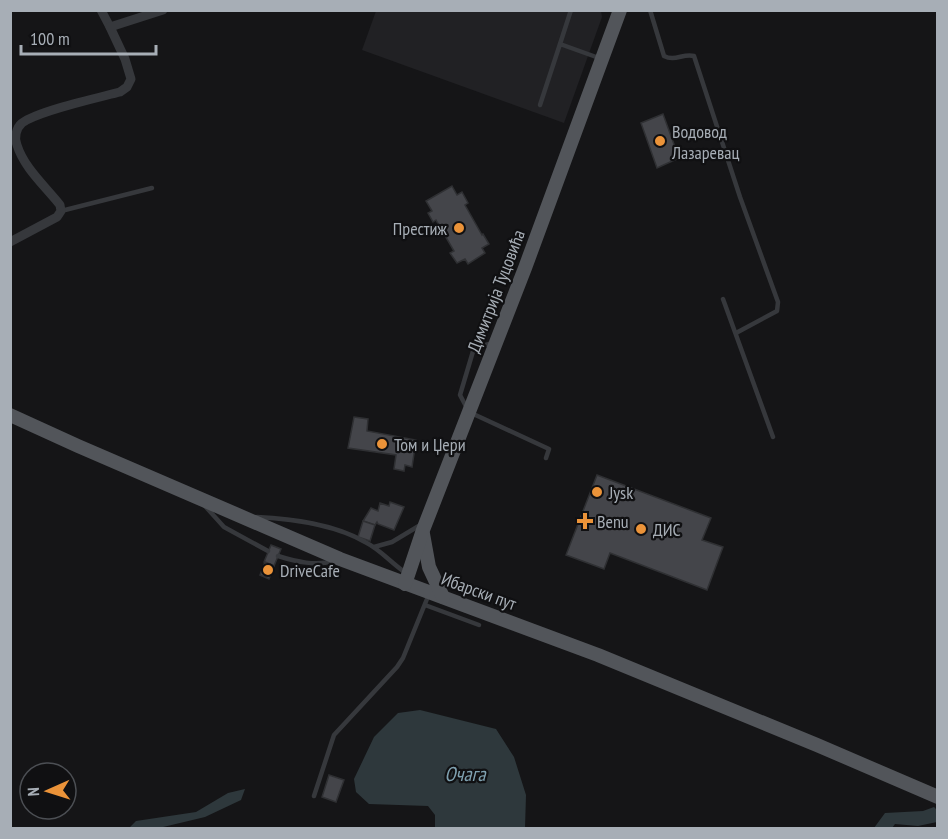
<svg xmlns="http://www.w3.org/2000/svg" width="948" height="839" viewBox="0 0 948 839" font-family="'PT Sans Narrow',sans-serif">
  <rect width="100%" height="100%" fill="#151517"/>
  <polygon fill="#212124" points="376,11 601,11 602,17 564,123 362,50"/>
  <g fill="#2e383c">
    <polygon points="420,710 496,729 514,757 526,795 525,828 435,828 435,815 428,806 369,804 356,792 354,779 374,737 398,713"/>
    <polygon points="245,789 241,800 205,817 159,828 129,828 136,821 196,812 228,793"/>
    <polygon points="934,807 937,810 937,822 918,826 895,824 892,828 874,828 885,813 923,811"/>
  </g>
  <g fill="#44454a" stroke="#2f3033" stroke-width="1.5">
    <polygon points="663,114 679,158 657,168 641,123"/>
    <polygon points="452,186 457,195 462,192 468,203 465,205 482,235 483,234 489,244 482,248 485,253 468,264 465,259 457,263 450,253 454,251 437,222 436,220 433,222 428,213 432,211 426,201"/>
    <polygon points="354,417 368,419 367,431 416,440 412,467 405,465 404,471 394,469 396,455 348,448"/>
    <polygon points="597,475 711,518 702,540 723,547 707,590 610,553 604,569 566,555"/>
    <polygon points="390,502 404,507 394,530 378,524 377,522 375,525 363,521 371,508 378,511 380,503 389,506"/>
    <polygon points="363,521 375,525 370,541 358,537"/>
    <polygon points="271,545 281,549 274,566 264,562"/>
    <polygon points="265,562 274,566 269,579 260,575"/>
    <polygon points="329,775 344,780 336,802 322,797"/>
  </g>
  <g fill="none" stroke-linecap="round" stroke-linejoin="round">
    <g stroke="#36383c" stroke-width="4.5">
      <path d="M650,10L664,56C675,62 683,53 694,56L740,197L778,302L777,311L736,333"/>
      <polyline points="560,44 571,10"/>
      <polyline points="540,105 560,44 599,58"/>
      <polyline points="61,211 152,188"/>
      <polyline points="723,299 773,437"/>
      <polyline points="493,343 474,348 460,395 469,412 549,449 546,458"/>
      <polyline points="205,506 224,527 268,551"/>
      <path d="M257,517C293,519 334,524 365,542C381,550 391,563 406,573"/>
      <polyline points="374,547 392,542 422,524"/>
      <path d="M278,556C297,562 315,566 334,561"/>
      <polyline points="425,605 479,625"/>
      <polyline points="314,796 334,735 397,667 403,658 429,594"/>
    </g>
    <g stroke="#36383c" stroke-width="9">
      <polyline points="101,10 110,27"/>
      <path d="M10,242L57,217L61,211L60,205C46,187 24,168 17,145C14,138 16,128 22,123C38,111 97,98 120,92L127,87L131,79L125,59L110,27L163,10"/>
    </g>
    <g stroke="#52555a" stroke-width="14">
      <polyline points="10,415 78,446 340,559 598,655 817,745 938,797"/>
      <polyline points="423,534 429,567 443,597"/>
      <polyline points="405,584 423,530 525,268 620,10"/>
    </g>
  </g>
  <g fill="#eb9339" stroke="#101012" stroke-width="2">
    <circle cx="660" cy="141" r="6"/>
    <circle cx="459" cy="228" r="6"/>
    <circle cx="382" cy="444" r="6"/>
    <circle cx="597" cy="492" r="6"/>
    <path d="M582 512h6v6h6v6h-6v6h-6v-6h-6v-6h6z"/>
    <circle cx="641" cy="529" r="6"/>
    <circle cx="268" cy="570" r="6"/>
  </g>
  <g text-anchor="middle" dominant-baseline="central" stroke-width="4.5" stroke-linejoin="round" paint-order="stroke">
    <g font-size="18" fill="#a7aeb6" stroke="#101012" text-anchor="start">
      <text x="672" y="131">Водовод<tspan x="672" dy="21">Лазаревац</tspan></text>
      <text x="447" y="228" text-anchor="end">Престиж</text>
      <text x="394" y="444">Том и Џери</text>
      <text x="609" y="492">Jysk</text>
      <text x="597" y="521">Benu</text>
      <text x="653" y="529">ДИС</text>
      <text x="280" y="570">DriveCafe</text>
    </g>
    <g font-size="18" fill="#a7aeb6" stroke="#101012">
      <text transform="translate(496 291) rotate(-69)">Димитрија Туцовића</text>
      <text transform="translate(479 591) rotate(20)">Ибарски пут</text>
    </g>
    <g font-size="20" font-style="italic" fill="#7fa1b0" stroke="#101012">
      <text x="465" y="774">Очага</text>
    </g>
  </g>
  <rect width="948" height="839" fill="none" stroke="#a7aeb6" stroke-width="24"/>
  <g transform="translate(48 791) rotate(267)"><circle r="28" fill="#101012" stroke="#4c4f54" stroke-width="1.5"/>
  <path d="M0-4.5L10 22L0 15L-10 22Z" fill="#eb9339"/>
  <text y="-9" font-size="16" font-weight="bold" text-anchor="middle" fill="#a7aeb6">N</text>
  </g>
  <path d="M21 45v9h135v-9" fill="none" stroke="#a7aeb6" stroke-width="3"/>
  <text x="30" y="45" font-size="18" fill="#a7aeb6" stroke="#101012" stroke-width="4.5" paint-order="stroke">100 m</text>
</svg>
